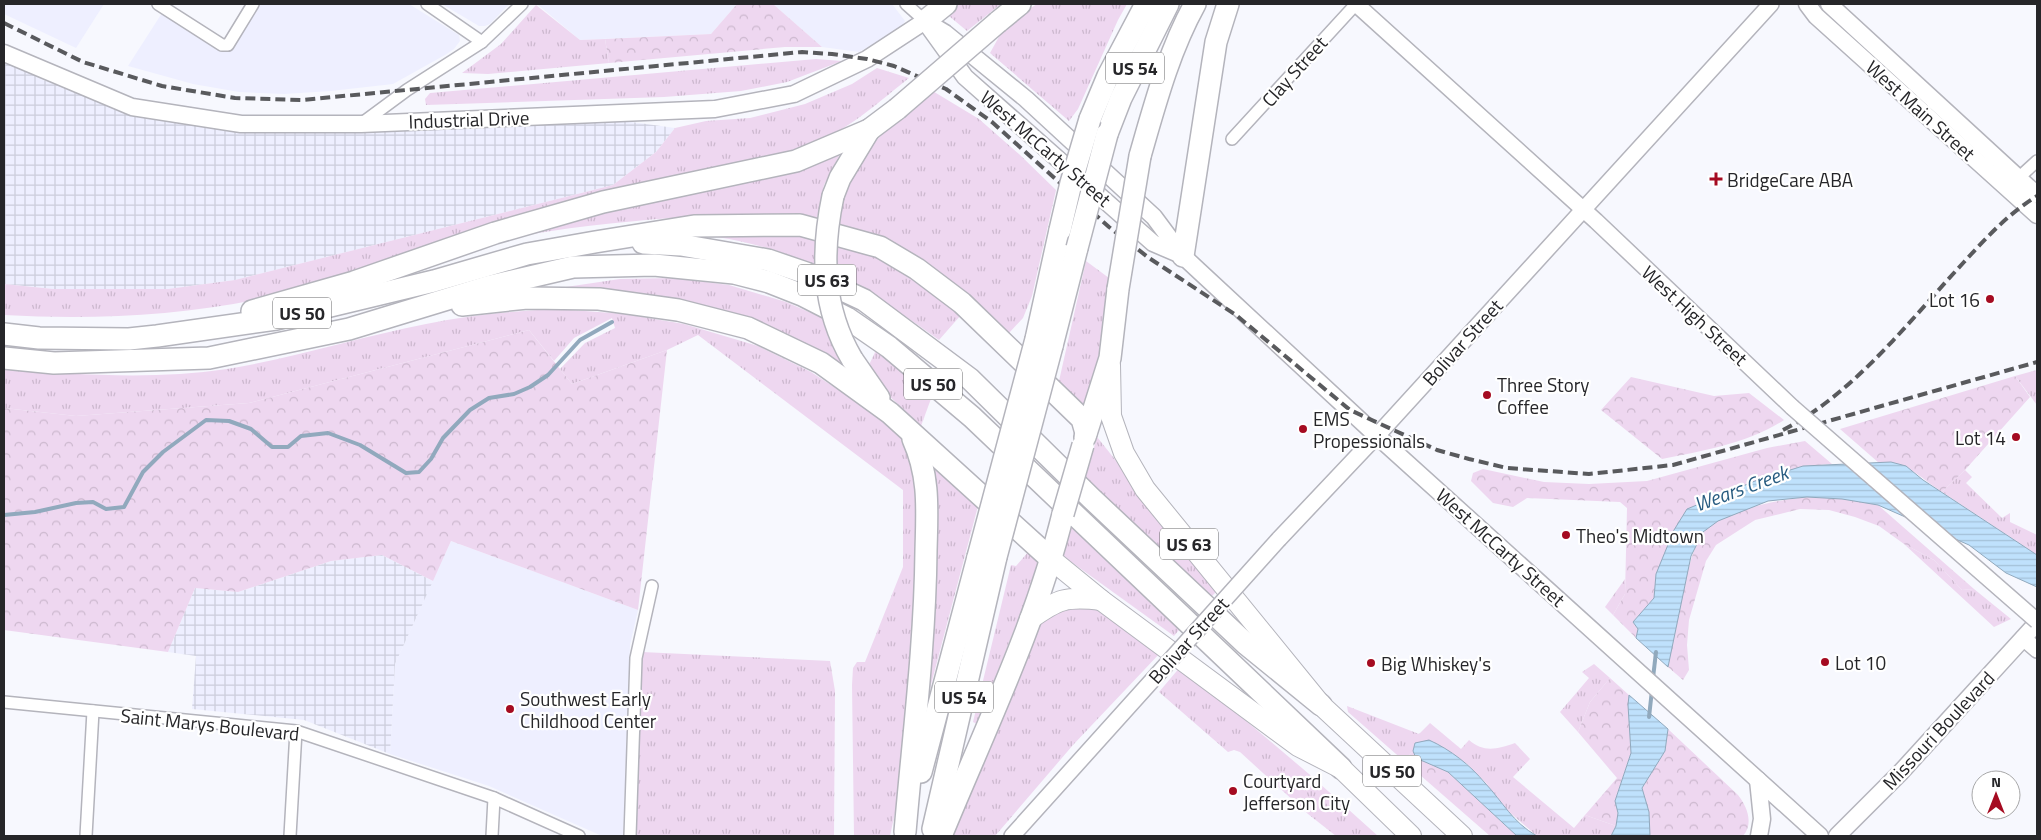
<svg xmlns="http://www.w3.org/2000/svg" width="2041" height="840" viewBox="0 0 2041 840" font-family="'Titillium Web',sans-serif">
  <defs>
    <pattern id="industrial-grid" width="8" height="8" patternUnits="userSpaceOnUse" patternTransform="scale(1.25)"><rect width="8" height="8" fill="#eeefff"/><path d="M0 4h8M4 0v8" fill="none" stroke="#cccddb"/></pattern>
    <pattern id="grass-tufts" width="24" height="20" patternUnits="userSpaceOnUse" patternTransform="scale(1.25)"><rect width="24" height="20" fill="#eed7f0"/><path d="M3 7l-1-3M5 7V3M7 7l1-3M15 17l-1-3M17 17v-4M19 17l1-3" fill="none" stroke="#ccb8ce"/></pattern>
    <pattern id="forest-crowns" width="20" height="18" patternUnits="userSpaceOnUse" patternTransform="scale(1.25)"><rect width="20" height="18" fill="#eed7f0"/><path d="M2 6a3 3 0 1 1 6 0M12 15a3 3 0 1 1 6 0" fill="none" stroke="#ccb8ce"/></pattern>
    <pattern id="water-rules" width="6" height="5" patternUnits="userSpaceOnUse" patternTransform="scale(1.25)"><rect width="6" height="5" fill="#bfe1fc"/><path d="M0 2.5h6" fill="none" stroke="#a4c1d8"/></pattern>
  </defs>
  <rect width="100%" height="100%" fill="#f7f8fe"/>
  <g fill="#eeefff">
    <polygon points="4,4 104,4 76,48 4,14"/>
    <polygon points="259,4 409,4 459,35 460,41 454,49 445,55 393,84 331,91 284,94 239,92 193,84 128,66 162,13 218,50 226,50 234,45"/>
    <polygon points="442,4 509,4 490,24 485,26 479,26"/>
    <polygon points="537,4 737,4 711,34 580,40"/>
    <polygon points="773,4 892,4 905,21 901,29 859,52 822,47"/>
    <polygon points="451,541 638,610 630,645 623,836 602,836 489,786 390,754 395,664"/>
  </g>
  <g fill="url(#industrial-grid)">
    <polygon points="4,60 43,80 135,113 209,126 600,121 632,122 675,128 656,152 613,185 235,280 168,289 53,289 4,284"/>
    <polygon points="382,555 433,581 395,664 390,754 304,720 192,709 196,656 168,652 195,588 238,592 331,561"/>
  </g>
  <g fill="url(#grass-tufts)">
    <polygon points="955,4 1001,4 967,31 949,16 949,11"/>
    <polygon points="1037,4 1127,4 1118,20 1078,109 1069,121 990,53 1006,24"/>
    <polygon points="536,5 580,40 605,39 609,63 488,74 462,73 501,44"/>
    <polygon points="816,59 842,61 787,82 741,91 664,97 426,105 425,99 430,93"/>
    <path d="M877,68L909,78C881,100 852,127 819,141C786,154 752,159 718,167C657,180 596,192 537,209C447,235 361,276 269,297C183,316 92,320 4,315V284L53,289H168L235,280L613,185L656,152L675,128L706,121L750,118L805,104L852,84Z"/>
    <path d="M931,90L979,119L1019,154L1056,190L1032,296L1023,318L1009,333C950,278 917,246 837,223C848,158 884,130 931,90Z"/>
    <path d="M841,152L824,185L817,218C769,213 721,215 672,218C617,222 563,228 509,238L579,217Z"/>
    <path d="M717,233L809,234L895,263L961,315L939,340C867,288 806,251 717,237Z"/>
    <polygon points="1086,261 1109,278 1095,384 1085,408 1059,381"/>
    <polygon points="673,278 729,285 786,302 825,319 838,355 848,373 810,349 559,288 620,279"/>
    <path d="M558,309L625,314L684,324L758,346L811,372L854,400L898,433L911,451L918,470L920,549L902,780L890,836H854L852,685L853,668L857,662H865L903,567V490L698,335L667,350L572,384L560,369L585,343L615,328L612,318L574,338L554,361L529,330L249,403L76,416L4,408V368C77,375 153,380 227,369C294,358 359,337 426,324C470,315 513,311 558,309Z"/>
    <polygon points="877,348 932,396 921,426 886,393 868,367"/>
    <polygon points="2037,370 2037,405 2015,376"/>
    <polygon points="1097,437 1219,589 1211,597 1085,478"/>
    <polygon points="936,463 978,506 927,700 933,481"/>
    <polygon points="1965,470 1972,477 1966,483 2002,518 2010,513 2010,522 2037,535 2037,555 1942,492"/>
    <polygon points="1070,523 1179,630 1174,636 1063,556 1061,551"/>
    <polygon points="1904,544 1934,560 1962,590 1974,589 2011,619 1994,627"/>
    <polygon points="1029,551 1041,561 977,724 973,722 1011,565 1016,566"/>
    <polygon points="1625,579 1625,594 1613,615 1605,607"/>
    <polygon points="1089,603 1162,651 1073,745 995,836 949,836 1025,643 1050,610"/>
    <polygon points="642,652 830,661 835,691 834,836 636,836"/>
    <polygon points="1594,664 1610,678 1590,702 1578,732 1560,712 1589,678 1582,672"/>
    <polygon points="1181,666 1309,774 1378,836 1336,836 1308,814 1240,752 1234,750 1228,752 1159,692"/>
    <path d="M1347,706L1419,734L1430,723L1461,749L1469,740C1484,753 1497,749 1515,743L1530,759L1513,777L1574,828L1585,815L1616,826L1611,836H1537L1500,804L1486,783L1466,763L1415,743L1413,751L1404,761L1348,712Z"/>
  </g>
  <g fill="url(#forest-crowns)">
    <polygon points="737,4 773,4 822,47 785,47 609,63 605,39 711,34"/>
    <polygon points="529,330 572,384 667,350 638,610 451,541 433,581 382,555 331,561 238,592 195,588 168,652 4,630 4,408 76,416 249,403"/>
    <path d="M2015,376L2030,397L1965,470L1942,492C1920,478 1907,460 1879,463L1840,429Z"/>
    <path d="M1631,377L1714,396L1749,393L1784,420C1749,443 1703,451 1662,459L1601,410Z"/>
    <polygon points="1805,441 1832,464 1803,466 1755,481 1657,574 1654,598 1633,622 1638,629 1636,638 1613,615 1625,594 1627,508 1620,502 1527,498 1513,507 1493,503 1471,481 1473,473 1483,469 1544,482 1589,484 1647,481 1767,448"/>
    <path d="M1807,497L1842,499L1878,505L1974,589L1962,590L1934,560L1904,544L1879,526L1855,517L1829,510L1800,509L1755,520L1716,545L1706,561L1689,620L1687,645L1689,670L1683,680L1668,667C1674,638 1687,550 1704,532C1725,509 1778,500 1807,497Z"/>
    <polygon points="1610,678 1629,695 1628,705 1631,753 1615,801 1618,813 1616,826 1585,815 1617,778 1578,732 1590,702"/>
    <path d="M1668,729L1738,795C1747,806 1754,824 1743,836H1650L1649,812L1642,788L1665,751Z"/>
    <polygon points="1413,751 1417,758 1448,772 1517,836 1490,836 1404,761"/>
  </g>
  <g fill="url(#water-rules)" stroke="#91a9bd">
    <polygon points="1891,462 1906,466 1923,480 2037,555 2037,587 2006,573 1969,545 1878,505 1842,499 1807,497 1768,501 1718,521 1703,532 1691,556 1668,667 1636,638 1638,629 1633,622 1654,598 1656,574 1674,530 1687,509 1755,481 1803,466"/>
    <polygon points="1629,695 1668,729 1665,751 1642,788 1649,812 1650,836 1611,836 1616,826 1618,813 1615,801 1631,753 1628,705"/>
    <path d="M1429,740C1451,750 1470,765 1485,783C1503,802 1512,822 1537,836H1517L1448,772L1416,758L1413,751L1415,743Z"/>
  </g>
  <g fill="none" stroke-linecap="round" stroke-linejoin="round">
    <g stroke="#91a9bd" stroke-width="4">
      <polyline points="4,515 35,512 76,503 93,502 106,509 124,507 143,472 163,452 206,420 229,421 251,429 272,447 288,447 301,436 328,433 360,445 406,473 419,472 431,459 443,438 470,410 489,398 514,394 530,387 548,375 580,340 612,322"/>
      <polyline points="1653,678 1656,652"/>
      <polyline points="1649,717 1652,690"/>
    </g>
    <defs>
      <g id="minor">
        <polyline points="158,4 222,45 228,45 253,4"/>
        <polyline points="427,4 482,42"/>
        <polyline points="906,4 925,21"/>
        <polyline points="361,124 407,90 482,42 522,4"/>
        <polyline points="1232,139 1356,4"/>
        <polyline points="2014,182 2037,161"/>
        <polyline points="4,702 296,731 494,798 579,836"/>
        <polyline points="86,836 93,711"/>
        <polyline points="290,836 296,731"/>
        <polyline points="492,836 494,798"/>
        <polyline points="630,836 636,658 652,586"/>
      </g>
      <g id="tertiary">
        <polyline points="1356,4 1596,221 1792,407"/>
        <polyline points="1279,539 1384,428 1771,4"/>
        <polyline points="2023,638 2037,650"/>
        <polyline points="1012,836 1157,675"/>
      </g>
      <g id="secondary">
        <polyline points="1807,4 1816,16 2037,215"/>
        <polyline points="1829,4 2037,195"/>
        <polyline points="925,21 945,33 1026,99 1154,217 1183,256 1198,270 1376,435 1820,836"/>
        <polyline points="929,27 965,77 1153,243 1181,255"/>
        <polyline points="4,53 132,107 241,124 361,124 715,109 794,94 867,59 925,21"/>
        <polyline points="1758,780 1762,819 1759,836"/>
        <polyline points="1837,836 1900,773 2037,623"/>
      </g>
      <g id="trunk">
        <polyline points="1110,365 1111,416 1124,453 1145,489 1321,705 1462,836"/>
        <polyline points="1052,560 1101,600 1298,746 1341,768 1411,836"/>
        <path d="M1030,619C1058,599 1066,596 1101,600"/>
      </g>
      <g id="motorway">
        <polyline points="925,21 946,4"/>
        <polyline points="998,22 1020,4"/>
        <polyline points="1090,119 1108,76 1146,4"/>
        <polyline points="1107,134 1121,98 1168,4"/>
        <path d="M1140,156C1155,104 1169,51 1195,4"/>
        <polyline points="833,196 840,178 869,130"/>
        <polyline points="643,243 681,245 768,260 806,273 864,300 970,379 1091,498 1246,644 1321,705"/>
        <polyline points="1183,256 1216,42 1228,4"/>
        <polyline points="462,305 527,298 599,299 678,310 748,328 821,363 890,413 1052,560"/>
        <polyline points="252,311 354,282 495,233 603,202 796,161 869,130 897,109"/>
        <polyline points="4,334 39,338 129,339 157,336 276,319 434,281 527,254 595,242 694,226 800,225 880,247 917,269 962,303 1082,419 1086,433"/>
        <polyline points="1036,339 1060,230"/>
        <polyline points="1052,346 1077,248"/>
        <polyline points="4,358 54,363 209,358 349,329 487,287 573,267 654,265 734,273 769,282 802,295 847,318 889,347 972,417 1341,768"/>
        <polyline points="852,359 879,398"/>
        <polyline points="1085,437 1110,358 1118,289"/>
        <polyline points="921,772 978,557"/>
        <polyline points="933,829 996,557"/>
        <path d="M905,832C913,738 925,645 926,551C927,510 930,477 913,439"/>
        <path d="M941,836C984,731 1036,625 1063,514"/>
      </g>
    </defs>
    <use href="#minor" stroke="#b4b4bc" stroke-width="14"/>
    <use href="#tertiary" stroke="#b4b4bc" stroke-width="18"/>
    <use href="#secondary" stroke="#b4b4bc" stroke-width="19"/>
    <use href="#trunk" stroke="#b4b4bc" stroke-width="22"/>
    <use href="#motorway" stroke="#b4b4bc" stroke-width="24"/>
    <use href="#minor" stroke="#fff" stroke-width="11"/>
    <use href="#tertiary" stroke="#fff" stroke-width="15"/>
    <use href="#secondary" stroke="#fff" stroke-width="16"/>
    <use href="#trunk" stroke="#fff" stroke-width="20"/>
    <use href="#motorway" stroke="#fff" stroke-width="21"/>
    <g stroke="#595a5d" stroke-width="4" stroke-dasharray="10 5" stroke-linecap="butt">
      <polyline points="4,23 83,62 162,86 235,98 302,100 802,52 832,54 867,59 894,66 946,89 992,122 1109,227 1149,258 1236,315 1350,410 1437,450 1469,459 1507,468 1589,474 1673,465 2037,362"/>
      <path d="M1783,430C1854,394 1910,320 1964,262C1986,238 2009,213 2037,196"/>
    </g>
    <defs>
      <g id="tertiary-bridge">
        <polyline points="1792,407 2037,621"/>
        <polyline points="1157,675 1279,539"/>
      </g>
      <g id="motorway-bridge">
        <polyline points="897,109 998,22"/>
        <path d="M833,196C821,253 822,308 852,359"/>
        <polyline points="1060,230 1071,183 1090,119"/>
        <polyline points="1077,248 1107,134"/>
        <polyline points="1118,289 1140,156"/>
        <polyline points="1063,514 1083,445"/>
        <polyline points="978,557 1036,339"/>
        <polyline points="996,557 1052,346"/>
      </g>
    </defs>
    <use href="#tertiary-bridge" stroke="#b4b4bc" stroke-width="18" stroke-linecap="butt"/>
    <use href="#motorway-bridge" stroke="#b4b4bc" stroke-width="24" stroke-linecap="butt"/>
    <use href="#tertiary-bridge" stroke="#fff" stroke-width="15"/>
    <use href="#motorway-bridge" stroke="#fff" stroke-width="21"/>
  </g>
  <g fill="#a50b21" stroke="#fff" stroke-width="2">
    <path d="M1713.5 171.5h5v5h5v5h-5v5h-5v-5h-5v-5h5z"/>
    <circle cx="1990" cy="299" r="5"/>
    <circle cx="1487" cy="395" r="5"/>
    <circle cx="1303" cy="429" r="5"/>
    <circle cx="2016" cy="437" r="5"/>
    <circle cx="1566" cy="535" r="5"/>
    <circle cx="1825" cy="662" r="5"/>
    <circle cx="1371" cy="663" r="5"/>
    <circle cx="510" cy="709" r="5"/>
    <circle cx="1233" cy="791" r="5"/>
  </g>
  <g text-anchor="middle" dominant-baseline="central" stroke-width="4.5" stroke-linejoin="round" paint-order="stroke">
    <g fill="#fff" stroke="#676769" stroke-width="1">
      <rect x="1106" y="52.5" width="58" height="31" rx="4"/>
      <rect x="798" y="264.5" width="58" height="31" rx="4"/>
      <rect x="273" y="297.5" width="58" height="31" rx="4"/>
      <rect x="904" y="368.5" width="58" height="31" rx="4"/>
      <rect x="1160" y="528.5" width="58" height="31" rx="4"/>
      <rect x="935" y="681.5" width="58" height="31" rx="4"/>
      <rect x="1363" y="755.5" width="58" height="31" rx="4"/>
    </g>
    <g font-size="18" font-weight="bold" fill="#262629">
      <text x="1135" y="68">US 54</text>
      <text x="827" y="280">US 63</text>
      <text x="302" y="313">US 50</text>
      <text x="933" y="384">US 50</text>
      <text x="1189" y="544">US 63</text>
      <text x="964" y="697">US 54</text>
      <text x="1392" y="771">US 50</text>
    </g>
    <g font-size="19" fill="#262629" stroke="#fff">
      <text transform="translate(1294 71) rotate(-48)">Clay Street</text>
      <text transform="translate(1921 110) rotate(42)">West Main Street</text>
      <text transform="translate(469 119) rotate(-2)">Industrial Drive</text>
      <text transform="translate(1046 148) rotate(41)">West McCarty Street</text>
      <text transform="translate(1695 315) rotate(43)">West High Street</text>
      <text transform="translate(1462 342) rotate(-48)">Bolivar Street</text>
      <text transform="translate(1501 547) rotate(42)">West McCarty Street</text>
      <text transform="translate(1188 640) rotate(-48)">Bolivar Street</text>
      <text transform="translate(210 724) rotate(6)">Saint Marys Boulevard</text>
      <text transform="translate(1938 730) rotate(-47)">Missouri Boulevard</text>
    </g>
    <g font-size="19" fill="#262629" stroke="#fff" text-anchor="start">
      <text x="1727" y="179">BridgeCare ABA</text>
      <text x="1980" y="299" text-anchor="end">Lot 16</text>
      <text x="1497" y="384">Three Story<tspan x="1497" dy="22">Coffee</tspan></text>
      <text x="1313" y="418">EMS<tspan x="1313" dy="22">Propessionals</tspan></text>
      <text x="2006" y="437" text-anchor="end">Lot 14</text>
      <text x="1576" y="535">Theo's Midtown</text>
      <text x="1835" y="662">Lot 10</text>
      <text x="1381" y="663">Big Whiskey's</text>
      <text x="520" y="698">Southwest Early<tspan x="520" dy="22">Childhood Center</tspan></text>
      <text x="1243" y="780">Courtyard<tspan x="1243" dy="22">Jefferson City</tspan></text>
    </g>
    <g font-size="20" font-style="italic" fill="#275b80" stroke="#fff">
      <text transform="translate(1741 488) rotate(-20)">Wears Creek</text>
    </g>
  </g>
  <rect width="2041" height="840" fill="none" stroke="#262629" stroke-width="10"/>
  <g transform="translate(1996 795)"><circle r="24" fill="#ffffff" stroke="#a8a8a9"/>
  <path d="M0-4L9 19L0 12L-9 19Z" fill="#a50b21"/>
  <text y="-8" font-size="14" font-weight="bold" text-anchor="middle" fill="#262629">N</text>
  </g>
</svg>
